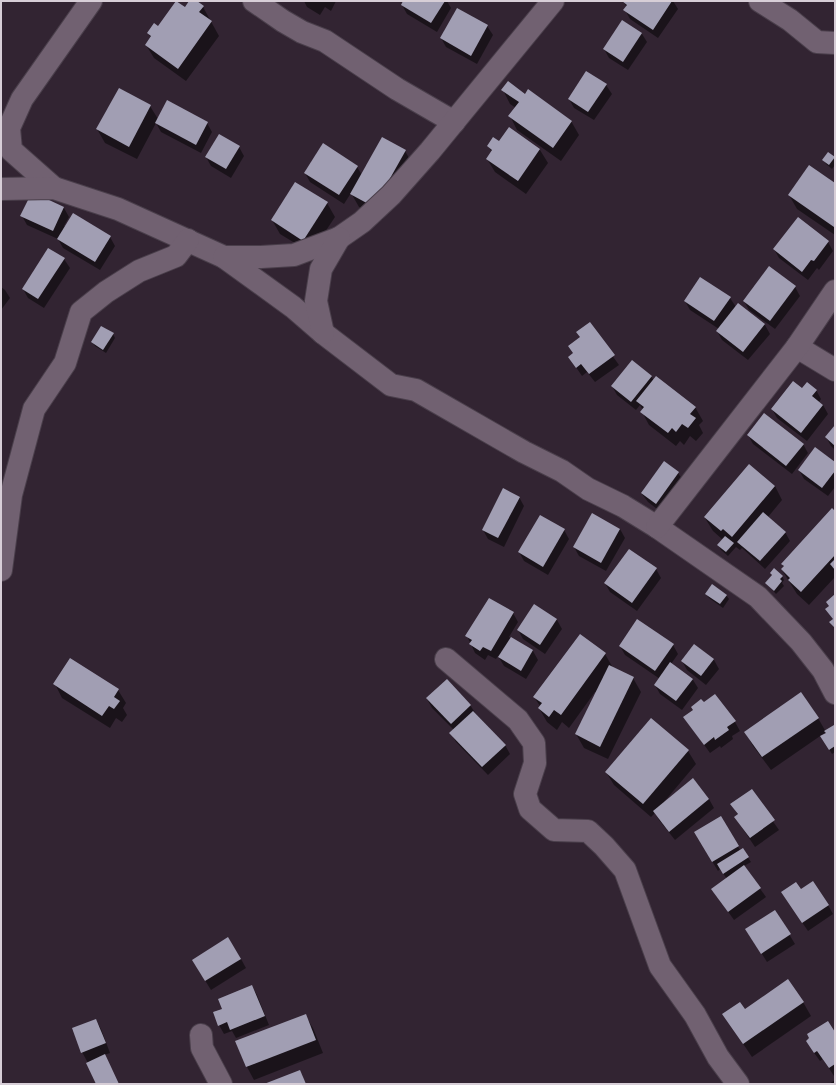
<svg xmlns="http://www.w3.org/2000/svg" width="836" height="1085" viewBox="0 0 836 1085" font-family="'Noto Serif',serif">
  <rect width="100%" height="100%" fill="#322432"/>
  <g fill="#0007">
    <polygon points="191,1 195,1 203,7 219,36 186,81 154,58 146,45 151,38 148,33 158,28 185,8"/>
    <polygon points="304,1 336,1 331,11 325,7 320,15 307,7"/>
    <polygon points="404,1 447,1 451,8 437,32 407,14 402,5"/>
    <polygon points="623,1 673,1 678,9 658,38 630,19 625,10 627,7"/>
    <polygon points="457,10 487,26 493,35 477,64 446,47 441,38"/>
    <polygon points="623,21 642,34 647,42 628,70 609,58 604,49"/>
    <polygon points="606,85 612,94 594,120 574,108 569,99"/>
    <polygon points="503,90 525,95 571,121 579,135 561,161 517,130 510,116 516,108 510,104"/>
    <polygon points="150,106 158,119 207,123 212,132 201,153 161,132 156,123 137,159 105,143 97,129"/>
    <polygon points="509,129 540,150 548,163 526,194 495,172 487,159 492,152 488,146 499,143"/>
    <polygon points="239,147 244,156 231,178 211,166 206,157"/>
    <polygon points="405,151 413,165 382,220 359,207 351,193 344,204 310,182 305,173 357,167 362,175"/>
    <polygon points="828,153 835,159 835,165 832,169 826,164 824,160"/>
    <polygon points="809,166 835,184 835,235 797,209 789,195"/>
    <polygon points="327,203 335,217 311,253 280,234 272,220"/>
    <polygon points="64,208 69,217 64,226 110,237 115,246 100,270 63,248 58,239 27,225 22,216"/>
    <polygon points="828,242 833,251 819,270 817,268 808,280 779,258 774,249"/>
    <polygon points="49,249 64,259 70,268 44,308 28,298 23,289"/>
    <polygon points="1,287 5,290 10,298 1,310"/>
    <polygon points="795,287 800,296 775,329 749,310 744,301"/>
    <polygon points="730,298 736,307 738,304 765,325 770,334 748,360 722,340 717,331 719,329 690,310 685,301"/>
    <polygon points="589,323 619,365 595,382 587,372 582,376 569,357 574,354 581,338"/>
    <polygon points="113,334 115,338 106,353 95,346 92,342"/>
    <polygon points="651,376 654,381 695,407 703,421 699,425 703,433 696,441 690,436 684,445 680,441 676,446 649,425 642,412 643,410 640,405 636,410 617,395 612,386"/>
    <polygon points="802,390 816,390 821,399 819,402 823,405 828,414 807,441 777,418 772,409"/>
    <polygon points="835,426 835,450 831,446 826,437"/>
    <polygon points="748,435 803,444 808,453 792,474 753,444"/>
    <polygon points="835,464 835,487 828,496 804,479 799,470"/>
    <polygon points="678,473 684,482 661,512 648,502 642,494"/>
    <polygon points="775,486 782,500 768,517 785,532 790,541 765,569 742,548 740,550 736,547 728,556 721,550 719,546 723,540 713,531 705,518"/>
    <polygon points="519,497 524,506 504,547 488,539 483,530"/>
    <polygon points="835,512 835,577 809,605 797,594 790,583 782,570 784,567 782,564"/>
    <polygon points="620,529 625,538 606,571 579,556 574,547"/>
    <polygon points="564,530 569,539 548,575 524,561 519,552"/>
    <polygon points="656,569 661,578 637,611 610,592 605,583"/>
    <polygon points="771,574 782,576 784,580 782,583 784,586 776,594 766,583 772,576"/>
    <polygon points="706,594 726,595 729,599 723,608 709,598"/>
    <polygon points="534,605 557,620 562,629 545,654 523,639 518,630"/>
    <polygon points="513,613 518,622 509,637 533,651 538,660 526,679 504,666 498,656 496,659 488,655 485,660 475,653 467,636"/>
    <polygon points="580,635 605,654 613,668 633,678 641,692 608,759 584,748 576,734 596,692 595,692 569,728 562,722 557,730 547,722 539,708 540,706 534,697"/>
    <polygon points="673,645 678,654 671,664 693,680 698,688 682,710 660,694 655,685 660,679 625,655 620,646"/>
    <polygon points="694,645 714,660 719,669 706,685 687,670 682,661"/>
    <polygon points="55,684 118,690 126,703 123,708 127,715 122,722 116,718 110,728 62,698"/>
    <polygon points="427,699 470,705 476,714 505,745 510,754 488,775 456,742 451,733 454,730 432,708"/>
    <polygon points="685,718 735,722 740,731 732,736 733,739 721,748 720,746 710,753"/>
    <polygon points="818,718 826,732 834,727 835,729 835,752 832,754 822,737 827,734 826,732 771,770 753,746 745,732"/>
    <polygon points="688,751 696,764 664,802 709,799 714,808 675,840 659,820 655,813 651,817 614,785 606,772"/>
    <polygon points="751,790 779,830 755,847 735,817 738,815 732,804"/>
    <polygon points="721,818 740,850 742,849 751,862 744,866 766,897 734,920 712,889 727,879 720,869 718,871 695,833"/>
    <polygon points="801,891 828,905 833,914 808,931 782,893"/>
    <polygon points="775,911 795,944 767,962 752,938"/>
    <polygon points="241,959 246,968 211,990 198,969"/>
    <polygon points="252,986 257,995 269,1025 236,1038 232,1031 224,1034 219,1025 223,1009"/>
    <polygon points="803,1002 811,1016 752,1057 723,1014"/>
    <polygon points="305,1015 313,1028 323,1053 254,1080 247,1067 237,1042"/>
    <polygon points="96,1020 101,1029 110,1053 104,1055 119,1084 97,1084 88,1063 82,1052"/>
    <polygon points="835,1034 835,1076 834,1076 823,1059 820,1061 812,1050 811,1039"/>
    <polygon points="835,1080 835,1084 829,1084"/>
  </g>
  <g fill="#a19eb3">
    <polygon points="176,1 185,7 189,1 197,1 204,6 199,12 212,21 178,69 145,45 151,36 147,33 154,23 158,26"/>
    <polygon points="403,1 445,1 431,23 401,5"/>
    <polygon points="622,1 672,1 653,30 623,10 627,5"/>
    <polygon points="457,8 488,25 471,56 440,38"/>
    <polygon points="622,20 642,33 623,62 603,49"/>
    <polygon points="586,71 607,84 588,112 568,99"/>
    <polygon points="508,81 525,94 528,89 572,121 553,148 508,116 519,102 501,90"/>
    <polygon points="119,88 151,105 129,147 96,129"/>
    <polygon points="167,100 208,122 196,145 155,123"/>
    <polygon points="509,127 540,149 518,181 486,159 492,150 487,146 493,137 499,141"/>
    <polygon points="219,134 240,146 226,169 205,157"/>
    <polygon points="382,137 406,150 374,207 350,194"/>
    <polygon points="323,143 358,166 339,195 304,173"/>
    <polygon points="828,152 835,157 829,165 822,160"/>
    <polygon points="809,165 835,183 834,227 788,195"/>
    <polygon points="295,182 328,202 303,241 271,220"/>
    <polygon points="32,192 64,207 53,231 20,216"/>
    <polygon points="73,213 111,236 95,262 57,239"/>
    <polygon points="798,217 829,241 814,261 811,260 802,272 773,249"/>
    <polygon points="48,248 65,258 38,299 22,289"/>
    <polygon points="769,266 796,286 770,321 743,301"/>
    <polygon points="700,277 731,297 714,321 684,301"/>
    <polygon points="738,303 765,324 743,352 716,331"/>
    <polygon points="590,322 615,355 589,374 581,364 576,368 568,357 573,353 568,346 580,337 576,332"/>
    <polygon points="101,326 114,333 103,350 91,342"/>
    <polygon points="632,360 652,376 631,402 611,386"/>
    <polygon points="656,376 696,407 690,414 696,418 688,428 682,424 676,432 672,428 668,433 640,412 644,407 636,401"/>
    <polygon points="793,381 802,388 807,382 817,390 812,396 823,405 801,433 771,409"/>
    <polygon points="764,413 804,444 786,466 747,435"/>
    <polygon points="835,425 835,446 825,437"/>
    <polygon points="815,447 835,462 835,471 822,488 798,470"/>
    <polygon points="664,461 679,472 656,504 641,493"/>
    <polygon points="749,464 775,486 732,537 723,529 721,531 704,517"/>
    <polygon points="503,488 520,497 498,538 482,530"/>
    <polygon points="832,508 835,511 835,555 801,592 788,580 790,578 781,569 784,566 781,564"/>
    <polygon points="763,512 786,532 760,561 737,542"/>
    <polygon points="592,513 620,529 601,563 573,547"/>
    <polygon points="540,515 565,529 543,567 518,552"/>
    <polygon points="725,536 734,543 726,552 717,545"/>
    <polygon points="629,549 657,568 632,603 604,583"/>
    <polygon points="835,559 835,570 830,564"/>
    <polygon points="774,568 783,576 780,579 782,581 774,591 765,583 772,575 770,573"/>
    <polygon points="712,584 727,595 720,604 705,594"/>
    <polygon points="835,594 835,628 829,622 833,619 825,609 829,606 826,602"/>
    <polygon points="489,598 514,612 491,651 483,647 480,651 469,644 472,640 465,636"/>
    <polygon points="534,604 557,619 540,645 517,630"/>
    <polygon points="637,619 674,644 655,671 619,646"/>
    <polygon points="580,634 606,653 561,715 554,710 549,717 538,708 542,703 533,697"/>
    <polygon points="511,637 533,650 521,671 498,657"/>
    <polygon points="694,644 714,659 701,676 681,661"/>
    <polygon points="70,658 119,689 114,697 120,701 114,709 109,706 102,716 53,684"/>
    <polygon points="670,662 693,679 676,701 654,685"/>
    <polygon points="609,665 634,677 600,747 575,734"/>
    <polygon points="447,679 471,705 451,724 426,698"/>
    <polygon points="801,692 819,718 762,757 744,732"/>
    <polygon points="715,694 736,721 727,727 729,730 715,740 714,737 704,745 683,717 693,710 691,707 701,699 704,702"/>
    <polygon points="473,711 506,745 482,767 449,733"/>
    <polygon points="651,718 689,750 643,804 605,772"/>
    <polygon points="834,725 835,746 829,750 820,736 826,733 824,731"/>
    <polygon points="693,778 709,799 669,832 653,811"/>
    <polygon points="752,789 775,820 750,838 734,817 738,814 730,804"/>
    <polygon points="721,816 739,846 712,862 694,832"/>
    <polygon points="743,848 749,857 723,874 717,864"/>
    <polygon points="744,865 761,888 728,912 711,889"/>
    <polygon points="813,881 829,905 802,923 781,892 796,882 801,889"/>
    <polygon points="775,910 791,934 761,954 745,929"/>
    <polygon points="228,937 241,959 205,981 192,960"/>
    <polygon points="788,979 804,1002 743,1044 722,1014 740,1002 745,1009"/>
    <polygon points="252,985 265,1016 230,1030 227,1022 218,1026 213,1012 222,1009 218,999"/>
    <polygon points="306,1014 316,1040 246,1067 235,1041"/>
    <polygon points="96,1019 106,1043 81,1053 72,1028"/>
    <polygon points="828,1021 835,1032 835,1064 829,1068 817,1051 814,1053 806,1041 809,1038 807,1034"/>
    <polygon points="105,1054 119,1084 96,1084 86,1063"/>
    <polygon points="300,1070 306,1084 264,1084"/>
  </g>
  <g fill="none" stroke-linecap="round" stroke-linejoin="round">
    <defs>
      <g id="minor">
        <polyline points="254,1 283,21 302,32 325,41 397,89 454,122"/>
        <polyline points="760,1 790,20 817,42 835,43"/>
        <polyline points="54,188 11,150 9,128 22,99 91,1"/>
        <polyline points="1,189 54,188 118,209 224,257 293,307 323,333 391,385 416,390 524,452 562,471 588,489 623,506 657,527 758,597 801,642 823,670 835,693"/>
        <polyline points="224,257 261,257 294,255 339,238 362,222 391,195 430,151 553,1"/>
        <polyline points="323,333 316,301 321,269 339,238"/>
        <polyline points="797,347 835,370"/>
        <polyline points="657,527 797,347 835,291"/>
        <polyline points="1,570 11,495 34,409 65,363 81,312 106,292 139,271 176,256 188,240"/>
        <polyline points="446,659 518,720 534,743 535,763 525,794 530,809 554,830 588,831 604,846 625,870 660,966 695,1015 718,1057 738,1084"/>
        <polyline points="201,1035 202,1048 221,1084"/>
      </g>
    </defs>
    <use href="#minor" stroke="#4a3f4b" stroke-width="24"/>
    <use href="#minor" stroke="#716171" stroke-width="22"/>
  </g>
  <rect width="836" height="1085" fill="none" stroke="#d7ced7" stroke-width="4"/>
</svg>
